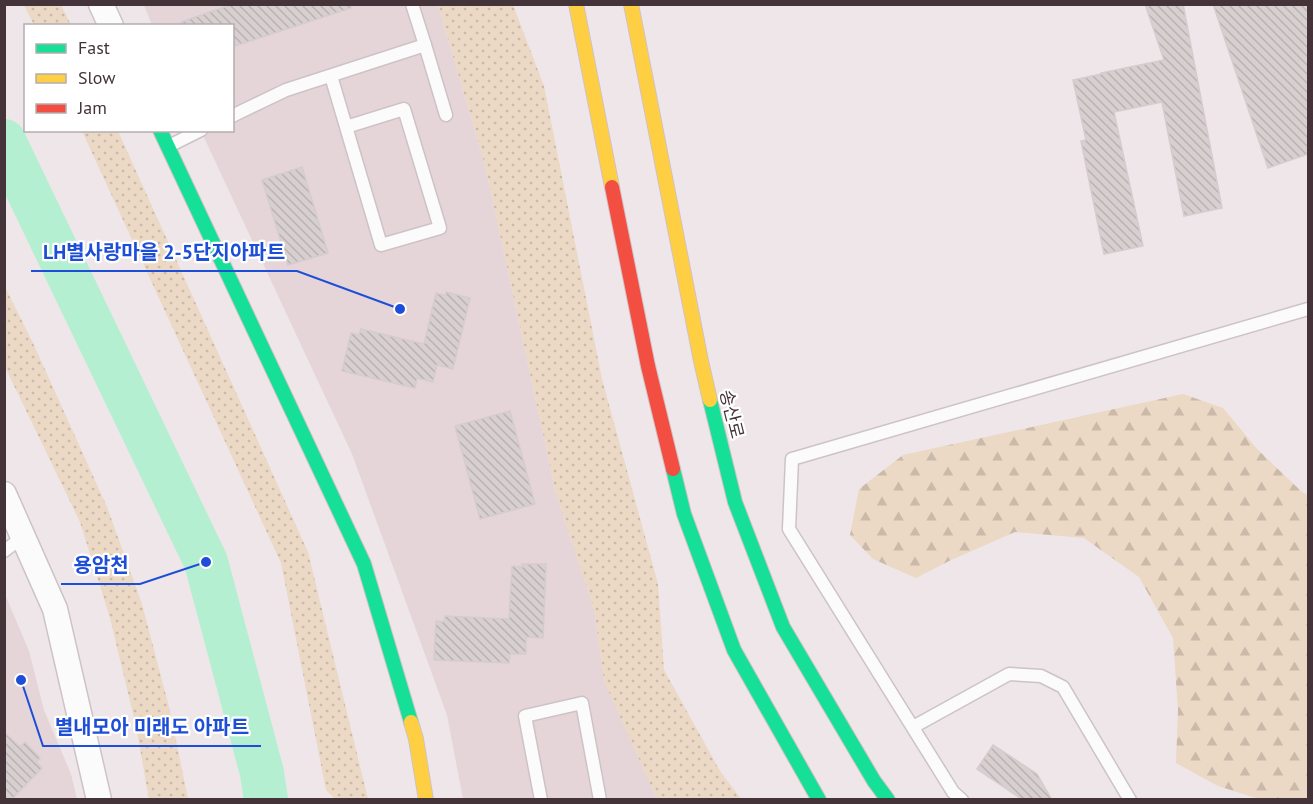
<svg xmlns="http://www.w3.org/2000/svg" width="1313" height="804" viewBox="0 0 1313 804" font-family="'PT Sans','Noto Sans KR',sans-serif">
  <defs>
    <pattern id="grass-dots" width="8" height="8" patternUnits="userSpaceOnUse" patternTransform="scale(1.5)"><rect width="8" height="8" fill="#ebd8c5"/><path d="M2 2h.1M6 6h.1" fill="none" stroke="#cbbaaa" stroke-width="1.8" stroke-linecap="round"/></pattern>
    <pattern id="forest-firs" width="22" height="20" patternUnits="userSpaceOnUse" patternTransform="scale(1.5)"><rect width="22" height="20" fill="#ebd8c5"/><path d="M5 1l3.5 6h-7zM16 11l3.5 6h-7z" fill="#cbbaaa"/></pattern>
    <pattern id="building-back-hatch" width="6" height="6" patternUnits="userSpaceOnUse" patternTransform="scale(1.5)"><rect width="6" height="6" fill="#d8cfd1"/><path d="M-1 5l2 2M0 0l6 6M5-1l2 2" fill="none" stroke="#bbb2b4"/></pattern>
  </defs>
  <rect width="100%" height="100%" fill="#eee6e8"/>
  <g fill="#e5d5d9">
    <polygon points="144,5 438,5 485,165 556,494 594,609 604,680 657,799 463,799 447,715 352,454 201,131 232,130 232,26 152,25"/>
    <polygon points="4,592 29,651 44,710 71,774 77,799 5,799"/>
  </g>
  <g fill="url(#grass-dots)">
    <polygon points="24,5 61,5 71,25 34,25"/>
    <polygon points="438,5 513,5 544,86 602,379 658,584 664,670 720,771 741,799 657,799 604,681 594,609 556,494 485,165"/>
    <polygon points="82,131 118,131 308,552 368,799 335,799 326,790 281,563"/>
    <polygon points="5,287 33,343 107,507 142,604 170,711 188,799 149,799 136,726 110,618 80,522 5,367"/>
  </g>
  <polygon fill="url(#forest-firs)" points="1183,394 1223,408 1257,449 1302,492 1308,495 1308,799 1259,799 1218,786 1176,763 1178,710 1173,638 1139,577 1084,538 1015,532 951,560 916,578 873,559 850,535 859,489 903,455"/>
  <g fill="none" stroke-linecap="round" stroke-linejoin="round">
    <polyline stroke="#b4efd2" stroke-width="44" points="4,141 206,562 262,773 266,800"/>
  </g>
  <g fill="url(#building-back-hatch)" stroke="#d6cccf" stroke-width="1.5">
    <polygon points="233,4 351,4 351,8 232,47 232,26 181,26 181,22"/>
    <polygon points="1145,4 1183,4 1222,208 1184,216 1162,102 1114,112 1143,246 1104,254 1081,141 1086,140 1073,80 1101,74 1101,73 1164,60"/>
    <polygon points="1213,4 1308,4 1308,154 1268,168"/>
    <polygon points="302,167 328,253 288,265 262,180"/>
    <polygon points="446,292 470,298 453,369 437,365 433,382 417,378 415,388 342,371 351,333 359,335 361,329 424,344 436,293 446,296"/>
    <polygon points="510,411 535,504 480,519 455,426"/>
    <polygon points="522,564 546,564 543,638 526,637 526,654 510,654 509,663 434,660 436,621 444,622 445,616 509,619 512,566 522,567"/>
    <polygon points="4,732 20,747 25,742 40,758 36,762 42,768 11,800 4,800"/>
    <polygon points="993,745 1037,774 1052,800 1023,800 977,769"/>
  </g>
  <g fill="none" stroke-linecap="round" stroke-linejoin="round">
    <defs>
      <g id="lane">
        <polyline points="425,45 446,115"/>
        <polyline points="331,76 381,245 440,228 404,109 346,127"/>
        <polyline points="232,116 286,90 425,45 412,4"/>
        <polyline points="169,146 201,130"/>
        <polyline points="4,551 23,537"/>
        <polyline points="913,727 1009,674 1041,676 1063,687 1130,800"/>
        <polyline points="541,800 525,716 582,703 600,800"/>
        <polyline points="962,800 953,792 789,529 792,459 1308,309"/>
      </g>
      <g id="street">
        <polyline points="101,4 111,26"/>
        <polyline points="4,494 55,609 99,800"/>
      </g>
      <g id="fast">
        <polyline points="160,130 364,564 411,722"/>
        <polyline points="710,400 735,502 783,627 874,781 888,800"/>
        <polyline points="673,469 684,514 734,650 819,800"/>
      </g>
      <g id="slow">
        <polyline points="576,4 612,187"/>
        <polyline points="631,4 701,361 710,400"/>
        <polyline points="411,722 416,739 426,800"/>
      </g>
      <polyline id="jam" points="612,187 648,366 673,469"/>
    </defs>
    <use href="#lane" stroke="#cdc3c6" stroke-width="15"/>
    <use href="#street" stroke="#cdc3c6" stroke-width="27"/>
    <use href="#fast" stroke="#d2c1c5" stroke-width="16"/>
    <use href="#slow" stroke="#d2c1c5" stroke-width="16"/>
    <use href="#jam" stroke="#d2c1c5" stroke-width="16"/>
    <use href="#lane" stroke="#fcfbfc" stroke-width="12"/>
    <use href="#street" stroke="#fcfbfc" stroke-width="24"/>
    <use href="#fast" stroke="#16e098" stroke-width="14"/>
    <use href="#slow" stroke="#ffcf43" stroke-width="14"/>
    <use href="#jam" stroke="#f24e42" stroke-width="14"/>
  </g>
  <g text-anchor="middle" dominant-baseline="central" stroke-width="4.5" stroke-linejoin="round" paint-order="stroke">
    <g font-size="18" fill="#443338" stroke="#fff">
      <text transform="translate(732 414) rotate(76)">송산로</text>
    </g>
  </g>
  <path fill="none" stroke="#1d4ed8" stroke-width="2" d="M400 309L297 271H31M206 562L140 584H61M21 680L43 746H261"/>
  <g fill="#1d4ed8" stroke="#fff" stroke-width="2">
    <circle cx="400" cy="309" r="6"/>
    <circle cx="206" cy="562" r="6"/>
    <circle cx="21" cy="680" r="6"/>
  </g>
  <g font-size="20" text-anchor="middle" font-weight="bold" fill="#1d4ed8" stroke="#fff" stroke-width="4.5" stroke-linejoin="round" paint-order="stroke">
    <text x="164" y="259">LH별사랑마을 2-5단지아파트</text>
    <text x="101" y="572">용암천</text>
    <text x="152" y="734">별내모아 미래도 아파트</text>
  </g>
  <rect width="1313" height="804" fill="none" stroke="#443338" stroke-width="12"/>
  <rect x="24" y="24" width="210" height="108" fill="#ffffff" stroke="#b4adaf" stroke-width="1.5"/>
  <rect x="36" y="44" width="30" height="9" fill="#16e098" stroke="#b4adaf" stroke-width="1.5"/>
  <text x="78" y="54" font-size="18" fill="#443338">Fast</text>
  <rect x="36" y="74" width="30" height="9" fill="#ffcf43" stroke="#b4adaf" stroke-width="1.5"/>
  <text x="78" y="84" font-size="18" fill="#443338">Slow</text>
  <rect x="36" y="104" width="30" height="9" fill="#f24e42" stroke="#b4adaf" stroke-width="1.5"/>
  <text x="78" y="114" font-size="18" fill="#443338">Jam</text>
</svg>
